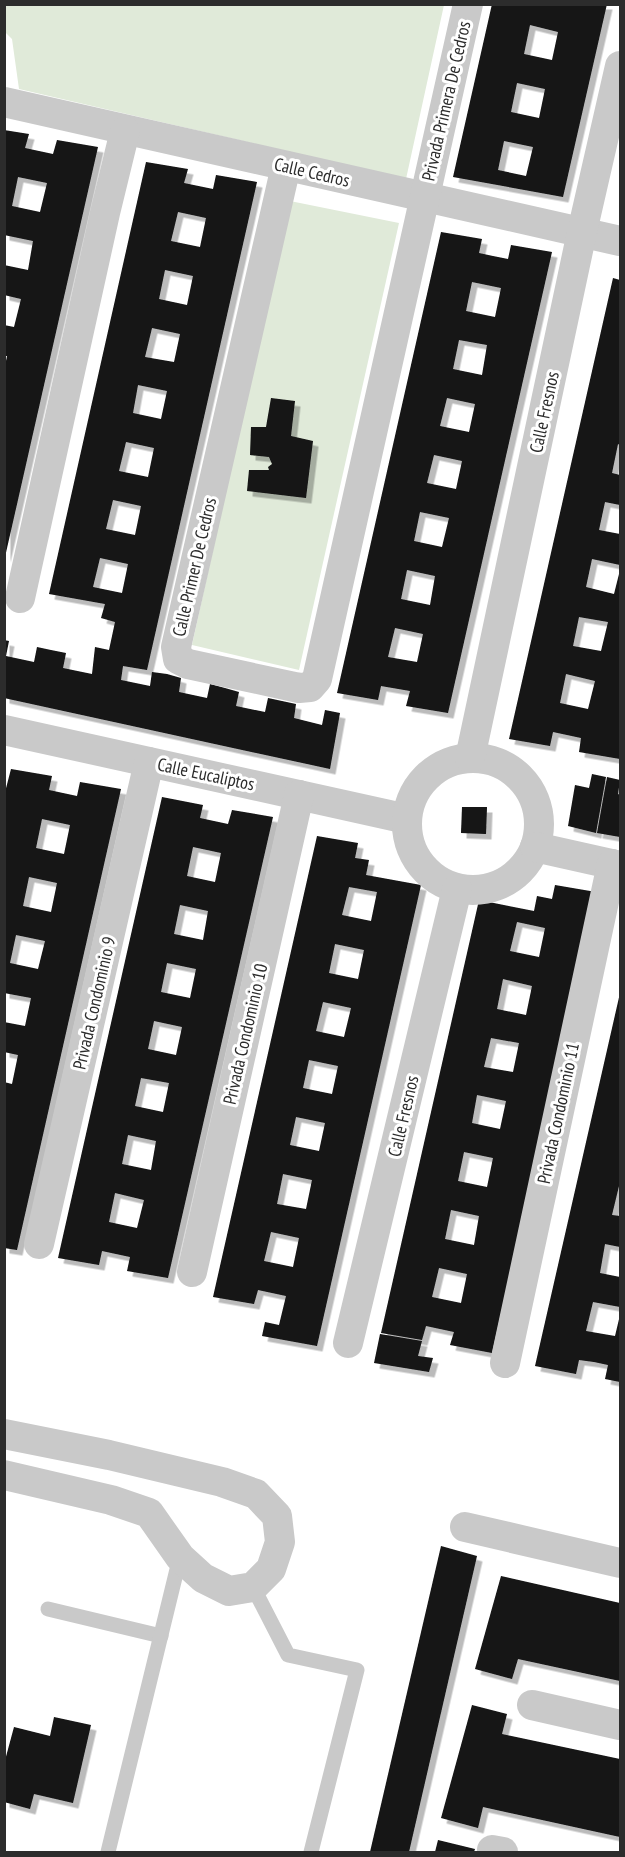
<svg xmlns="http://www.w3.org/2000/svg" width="625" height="1857" viewBox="0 0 625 1857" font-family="'PT Sans Narrow',sans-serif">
  <defs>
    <filter id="shadow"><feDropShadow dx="5.5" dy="5.5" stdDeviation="0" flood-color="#0004"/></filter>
  </defs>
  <rect width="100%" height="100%" fill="#fff"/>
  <g fill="#e0ead9">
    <polygon points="4,5 444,5 406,179 19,89 12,39 5,32"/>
    <polygon points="290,201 399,223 299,670 192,645"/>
  </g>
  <g fill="#131313" fill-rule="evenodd" filter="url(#shadow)">
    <path d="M492,4H607L563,197L453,177ZM530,25L558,32L552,60L524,54ZM517,83L545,89L539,118L511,112ZM504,141L533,147L526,176L498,170Z"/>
    <path d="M4,130L29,134L25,148L53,154L57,140L98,147L5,557L4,371L7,356H4V325L14,327L21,299L4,295V265L28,270L33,241L4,235ZM18,177L47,183L40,212L12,206Z"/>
    <path d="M146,162L188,169L184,183L213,189L216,175L257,182L147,670L123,666L121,680L150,686L152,672L167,674L181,678L179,692L207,698L210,684L225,688L239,692L236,706L265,712L268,698L296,704L294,718L322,725L325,710L340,713L330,769L4,698V640L9,641L6,656L34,662L37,647L51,650L66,653L63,668L92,674L95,647L109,650L115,622L101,618L105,604L49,594ZM178,212L206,218L200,247L171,241ZM165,270L193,276L187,305L159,299ZM152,328L180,334L174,362L145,357ZM138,385L167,391L161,419L133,413ZM126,442L154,448L148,477L119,471ZM113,500L141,506L135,535L106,529ZM100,558L128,564L122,593L93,587Z"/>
    <path d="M441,232L482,239L479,253L493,256L508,259L511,245L552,252L448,713L406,706L410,691L381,686L378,700L337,693ZM472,282L501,288L495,317L466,311ZM459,340L487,345L482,375L453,369ZM447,398L475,404L469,432L440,426ZM434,455L462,461L456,489L427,483ZM420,512L449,518L442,547L414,541ZM407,570L435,576L430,605L401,599ZM395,628L423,634L417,662L388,657Z"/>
    <path d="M613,278L620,280V445L618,444L612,473L620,475V505L605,502L599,530L620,534V565L592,559L586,587L614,594L620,570V759L579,752L581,738L553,732L550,746L509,739ZM579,617L608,622L601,651L573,646ZM566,674L595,681L588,709L560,703Z"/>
    <polygon points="271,398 295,401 291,436 313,441 306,498 247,491 249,470 269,470 268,467 272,464 269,457 250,455 251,427 266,427"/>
    <path d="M11,769L52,776L49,790L77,796L80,782L121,789L17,1250L4,1248V1082L12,1084L18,1055L4,1052V1022L25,1026L31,998L4,993V796ZM42,819L70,825L64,854L36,848ZM29,877L57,883L51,912L23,906ZM16,935L45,941L38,969L10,963Z"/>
    <polygon points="592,774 606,777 596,833 568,826 575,785 589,788"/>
    <polygon points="607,777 620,780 618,794 620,795 620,837 597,833"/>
    <path d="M162,797L203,805L200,818L228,824L232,810L273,817L168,1278L127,1271L130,1257L102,1251L99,1265L58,1258ZM193,847L221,853L215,882L187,876ZM180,905L208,911L203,940L174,934ZM167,963L196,969L190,998L161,992ZM154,1021L182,1027L176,1055L148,1049ZM141,1078L169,1083L163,1112L135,1106ZM128,1135L156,1141L151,1170L122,1164ZM115,1193L144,1200L137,1228L109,1222Z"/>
    <polygon points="462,807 487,807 486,834 461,833"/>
    <path d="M317,836L358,843L355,858L369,860L366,875L421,885L317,1346L262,1336L265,1322L279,1325L286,1296L258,1290L254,1304L213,1297ZM349,887L377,892L371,921L342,915ZM335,944L364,950L358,979L329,973ZM323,1002L351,1008L344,1037L316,1031ZM309,1060L338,1066L332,1094L303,1088ZM296,1117L325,1123L319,1151L290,1145ZM283,1174L312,1180L306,1209L277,1204ZM271,1232L299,1238L293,1267L264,1261Z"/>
    <path d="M555,885L596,892L492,1353L450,1345L454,1332L426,1326L422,1340L381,1333L479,900L534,911L537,896L552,899ZM517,922L545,928L539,957L510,951ZM503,979L532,986L526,1015L497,1009ZM491,1038L519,1043L513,1072L484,1067ZM477,1095L506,1101L500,1129L472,1123ZM464,1152L493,1158L487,1187L458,1181ZM451,1210L479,1216L474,1245L445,1239ZM439,1268L467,1274L461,1303L432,1297Z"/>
    <polygon points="620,993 620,1186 619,1186 612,1215 620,1216 620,1247 605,1244 600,1273 620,1277 620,1307 593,1302 586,1331 615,1336 620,1315 620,1382 605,1379 608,1365 594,1362 579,1360 576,1374 535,1366"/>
    <polygon points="380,1334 422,1341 418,1356 433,1358 429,1372 374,1363"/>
    <polygon points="441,1546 477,1556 409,1852 370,1852"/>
    <polygon points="501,1576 620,1603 620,1681 518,1659 512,1679 475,1669"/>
    <polygon points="472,1705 507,1714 502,1734 620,1759 620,1837 483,1807 478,1828 441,1818"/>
    <polygon points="54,1717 91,1725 73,1803 34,1794 30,1809 4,1802 4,1764 14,1727 50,1736"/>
    <polygon points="438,1840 475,1849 474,1852 435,1852"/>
  </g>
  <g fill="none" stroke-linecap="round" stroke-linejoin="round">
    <g stroke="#c9c9c9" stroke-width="15">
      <polyline points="253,1587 288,1655 357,1670 311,1852"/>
      <polyline points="48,1609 161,1636"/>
      <polyline points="108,1852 180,1557"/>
    </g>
    <g stroke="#c9c9c9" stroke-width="30">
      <polyline points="4,102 620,241"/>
      <polyline points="286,166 176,647 178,659 188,664 299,688 310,687 317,679 468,4"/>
      <polyline points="20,598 105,213 125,131"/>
      <polyline points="4,730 407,819"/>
      <circle cx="473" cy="824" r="66"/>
      <polyline points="470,758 582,232 620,66"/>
      <polyline points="535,847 620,866"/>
      <polyline points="39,1244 149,762"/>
      <polyline points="192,1272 299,795"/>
      <polyline points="348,1343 457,889"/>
      <polyline points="505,1363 612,864"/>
      <polyline points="4,1434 109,1455 222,1482 256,1494 277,1516 280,1542 271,1569 253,1587 229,1591 203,1578 180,1557 149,1513 111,1500 4,1475"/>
      <polyline points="465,1527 620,1563"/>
      <polyline points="532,1705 620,1725"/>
      <polyline points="492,1850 503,1852"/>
    </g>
  </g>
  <g text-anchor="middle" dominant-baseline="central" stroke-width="6" stroke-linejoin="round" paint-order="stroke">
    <g font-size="18" fill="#2c2c2c" stroke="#fff">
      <text transform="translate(446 101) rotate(-77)">Privada Primera De Cedros</text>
      <text transform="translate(312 172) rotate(13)">Calle Cedros</text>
      <text transform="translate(544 412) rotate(-78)">Calle Fresnos</text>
      <text transform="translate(194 567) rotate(-77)">Calle Primer De Cedros</text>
      <text transform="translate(206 774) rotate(12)">Calle Eucaliptos</text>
      <text transform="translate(94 1003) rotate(-77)">Privada Condominio 9</text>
      <text transform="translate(245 1034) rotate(-77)">Privada Condominio 10</text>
      <text transform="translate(558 1113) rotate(-78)">Privada Condominio 11</text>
      <text transform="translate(403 1116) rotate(-77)">Calle Fresnos</text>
    </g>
  </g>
  <rect width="625" height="1857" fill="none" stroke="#2c2c2c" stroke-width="12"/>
</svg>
